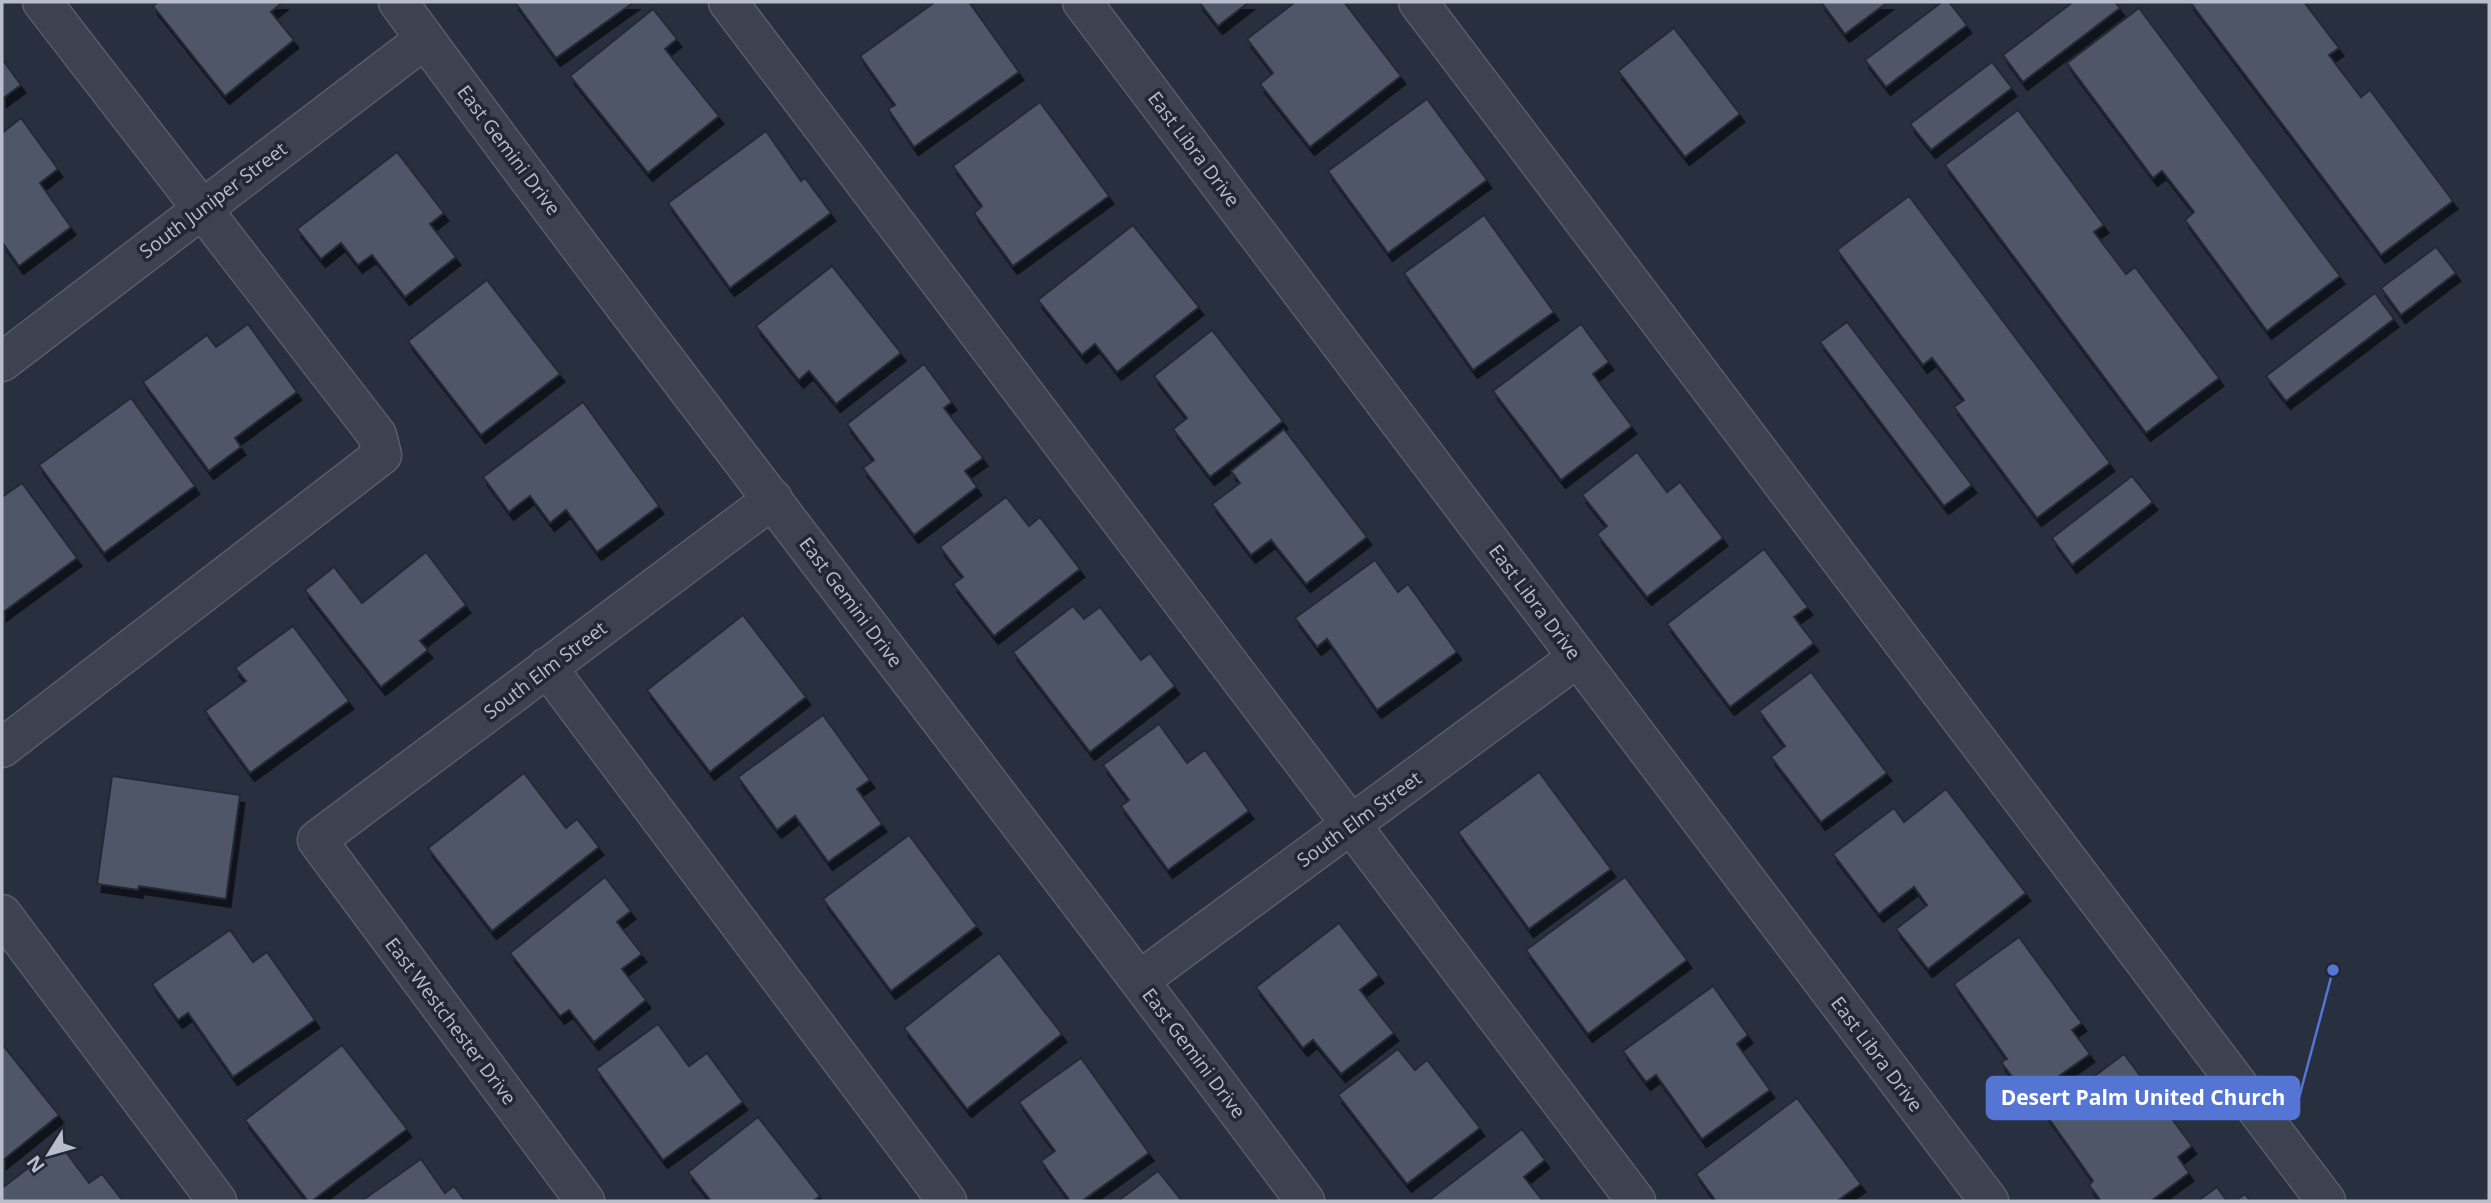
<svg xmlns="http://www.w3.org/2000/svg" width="2491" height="1203" viewBox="0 0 2491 1203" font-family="'Open Sans',sans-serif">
  <defs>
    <filter id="shadow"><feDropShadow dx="4.5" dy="8" stdDeviation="0" flood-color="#0009"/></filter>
  </defs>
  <rect width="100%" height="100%" fill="#282f3f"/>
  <g fill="#4f5667" stroke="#232936" stroke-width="2" filter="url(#shadow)">
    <polygon points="158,2 283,2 271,12 294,40 225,96 153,6"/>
    <polygon points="515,2 634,2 556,58"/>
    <polygon points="935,2 969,2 1019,72 914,147 888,109 895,105 860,56"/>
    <polygon points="1199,2 1249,2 1218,26"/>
    <polygon points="1295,2 1344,2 1401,76 1310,147 1260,84 1273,73 1247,39"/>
    <polygon points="1821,2 1888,2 1845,34"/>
    <polygon points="1942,2 1949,2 1967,25 1886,87 1865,60"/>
    <polygon points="2073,2 2115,2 2120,8 2023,82 2003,55"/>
    <polygon points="2190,2 2304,2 2339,48 2329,55 2361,97 2370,90 2453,201 2381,255"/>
    <polygon points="2139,8 2340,276 2267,331 2185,220 2194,212 2162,171 2153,178 2067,63"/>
    <polygon points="653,9 677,39 665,49 719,116 648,173 570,76"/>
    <polygon points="1674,28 1740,114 1685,157 1618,71"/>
    <polygon points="2,59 21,85 2,99"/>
    <polygon points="1992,62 2012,88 1931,150 1910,124"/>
    <polygon points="1427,99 1487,180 1388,253 1328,171"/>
    <polygon points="1040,102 1109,196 1013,266 974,213 982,206 953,166"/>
    <polygon points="2018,110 2104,225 2094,232 2126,274 2135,267 2219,378 2146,433 1945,165"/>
    <polygon points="21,118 58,169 40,183 71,227 19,266 2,242 2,133"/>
    <polygon points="766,131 801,181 805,178 831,213 730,288 668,203"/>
    <polygon points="397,152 444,213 430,224 456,257 405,297 372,255 358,265 341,243 321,259 297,229"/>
    <polygon points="1909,196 2110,463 2037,518 1954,407 1964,400 1932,358 1923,365 1837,250"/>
    <polygon points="1484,215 1554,312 1473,370 1404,273"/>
    <polygon points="1133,225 1199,307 1117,372 1095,344 1082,355 1038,300"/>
    <polygon points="2436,247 2456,273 2401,315 2381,288"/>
    <polygon points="832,266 901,353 836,404 809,371 799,380 756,326"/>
    <polygon points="487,280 560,374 481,435 408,341"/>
    <polygon points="2375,293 2394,319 2286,401 2266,376"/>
    <polygon points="1847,322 1972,485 1944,506 1820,342"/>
    <polygon points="248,324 297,392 235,438 241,447 209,471 143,382 207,335 216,347"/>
    <polygon points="1581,324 1609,362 1593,374 1632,426 1561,480 1493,391"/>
    <polygon points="1212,330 1283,421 1210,477 1173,429 1187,418 1154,376"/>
    <polygon points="924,364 952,402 944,408 983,458 965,471 977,487 914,535 863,468 874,460 847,424"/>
    <polygon points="131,398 195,486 104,553 39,465"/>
    <polygon points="583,402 659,506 597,552 566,510 550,523 530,496 509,512 483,477"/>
    <polygon points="1284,429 1367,537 1306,584 1271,540 1251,555 1212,504 1240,483 1231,471"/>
    <polygon points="1637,452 1667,492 1680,482 1723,538 1647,597 1597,534 1607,526 1582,495"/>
    <polygon points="2132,476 2153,502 2072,565 2052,538"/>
    <polygon points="22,483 77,558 2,613 2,497"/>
    <polygon points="1006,497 1029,526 1040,517 1080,569 994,636 953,584 963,577 940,547"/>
    <polygon points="1764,549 1808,607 1794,617 1814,643 1730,707 1667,624"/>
    <polygon points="426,552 466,605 420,641 428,650 381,687 305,590 334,567 362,603"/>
    <polygon points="1375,560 1398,592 1408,584 1457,652 1377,710 1327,639 1317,647 1295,618"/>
    <polygon points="1073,606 1084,619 1100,607 1141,660 1150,653 1175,686 1090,752 1013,652"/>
    <polygon points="743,615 806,697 710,772 647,690"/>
    <polygon points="293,626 349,701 250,773 205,711 246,681 235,668"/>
    <polygon points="1811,672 1887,773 1821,822 1771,757 1785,746 1759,711"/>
    <polygon points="823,715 870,780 857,789 882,824 828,862 795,816 777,830 738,777"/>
    <polygon points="1159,724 1187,763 1205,750 1249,811 1168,870 1121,806 1129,800 1103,765"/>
    <polygon points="1539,772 1611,869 1529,929 1458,832"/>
    <polygon points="524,773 566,828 577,819 599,847 492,931 428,848"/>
    <polygon points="112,776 240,795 226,899 139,886 138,890 97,884"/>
    <polygon points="1946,789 2026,893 1928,969 1896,929 1927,905 1914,887 1879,914 1833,854 1894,808 1904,822"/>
    <polygon points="909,835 977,926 891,991 823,899"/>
    <polygon points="605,877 631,911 617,922 642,954 622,969 646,1000 594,1042 569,1010 560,1016 510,953"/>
    <polygon points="1625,877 1687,960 1588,1034 1526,950"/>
    <polygon points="1339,923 1379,975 1360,990 1394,1033 1341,1074 1313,1040 1303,1048 1256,987"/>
    <polygon points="230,930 253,962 267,952 315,1020 233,1077 188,1013 178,1020 152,984"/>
    <polygon points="2019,937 2082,1023 2072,1030 2090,1054 2028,1098 2001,1062 2007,1059 1954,984"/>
    <polygon points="999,953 1062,1034 967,1109 904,1028"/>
    <polygon points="1713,986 1748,1035 1737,1044 1770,1090 1702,1139 1656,1075 1646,1082 1623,1051"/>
    <polygon points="658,1024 689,1066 707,1053 743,1102 663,1160 596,1069"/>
    <polygon points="2,1044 59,1115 2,1161"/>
    <polygon points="342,1045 407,1129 312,1201 308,1201 245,1120"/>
    <polygon points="1398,1049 1415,1070 1427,1060 1480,1128 1407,1184 1338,1095"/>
    <polygon points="2124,1054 2192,1146 2178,1157 2189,1173 2151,1201 2101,1201 2089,1185 2093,1181 2045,1113"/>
    <polygon points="1081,1058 1149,1153 1082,1201 1070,1201 1041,1161 1055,1151 1019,1102"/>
    <polygon points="1797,1098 1861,1184 1837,1201 1716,1201 1696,1174"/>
    <polygon points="758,1117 820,1196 813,1201 711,1201 688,1172"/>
    <polygon points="1522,1129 1545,1160 1524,1177 1543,1201 1428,1201"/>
    <polygon points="60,1144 89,1183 102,1174 123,1201 2,1201 2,1188"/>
    <polygon points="421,1159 445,1193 454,1186 465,1201 364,1201 363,1200"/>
    <polygon points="1158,1171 1182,1201 1118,1201"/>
    <polygon points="2217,1187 2227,1201 2198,1201"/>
    <polygon points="2245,1194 2250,1201 2235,1201"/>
  </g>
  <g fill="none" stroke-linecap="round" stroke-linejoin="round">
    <defs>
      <g id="minor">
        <path d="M398,2C694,406 1006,799 1305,1201"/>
        <polyline points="728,2 1636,1201"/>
        <polyline points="1082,2 1989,1201"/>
        <polyline points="1418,2 2326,1201"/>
        <polyline points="2,362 425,39"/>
        <polyline points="547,667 947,1201"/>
        <polyline points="2,748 382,455 377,435 42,2"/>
        <polyline points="2,914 217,1201"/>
        <polyline points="1140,980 1577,658"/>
        <polyline points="585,1201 317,840 773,499"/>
      </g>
    </defs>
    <use href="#minor" stroke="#575d69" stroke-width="41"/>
    <use href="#minor" stroke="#3c424f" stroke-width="38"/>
  </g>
  <g text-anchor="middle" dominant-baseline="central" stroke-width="7" stroke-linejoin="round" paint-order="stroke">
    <g font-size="19" fill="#b9bdc9" stroke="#212734">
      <text transform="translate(1194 149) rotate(53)">East Libra Drive</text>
      <text transform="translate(509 150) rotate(53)">East Gemini Drive</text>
      <text transform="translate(213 200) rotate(-37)">South Juniper Street</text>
      <text transform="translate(851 602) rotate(53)">East Gemini Drive</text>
      <text transform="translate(1535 602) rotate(53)">East Libra Drive</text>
      <text transform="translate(545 670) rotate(-37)">South Elm Street</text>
      <text transform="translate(1359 819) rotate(-36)">South Elm Street</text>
      <text transform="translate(451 1021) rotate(53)">East Westchester Drive</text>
      <text transform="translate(1194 1053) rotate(53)">East Gemini Drive</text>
      <text transform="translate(1877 1054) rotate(53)">East Libra Drive</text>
    </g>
  </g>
  <path fill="none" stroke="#5475d3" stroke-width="2.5" d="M2333 970L2299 1098"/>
  <circle fill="#5475d3" stroke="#212734" stroke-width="2.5" cx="2333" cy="970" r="7"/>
  <rect fill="#5475d3" stroke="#5475d3" stroke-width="2.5" x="1987" y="1077" width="312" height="42" rx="7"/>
  <g font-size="21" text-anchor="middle" font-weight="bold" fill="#fff">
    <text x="2143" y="1105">Desert Palm United Church</text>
  </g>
  <rect width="2491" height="1203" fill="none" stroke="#b9bdc9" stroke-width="7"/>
  <g transform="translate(49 1154) rotate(233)" stroke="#212734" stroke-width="5" paint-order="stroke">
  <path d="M0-5L12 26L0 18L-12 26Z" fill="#b9bdc9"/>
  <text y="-10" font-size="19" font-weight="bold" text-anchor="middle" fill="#b9bdc9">N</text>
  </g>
</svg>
